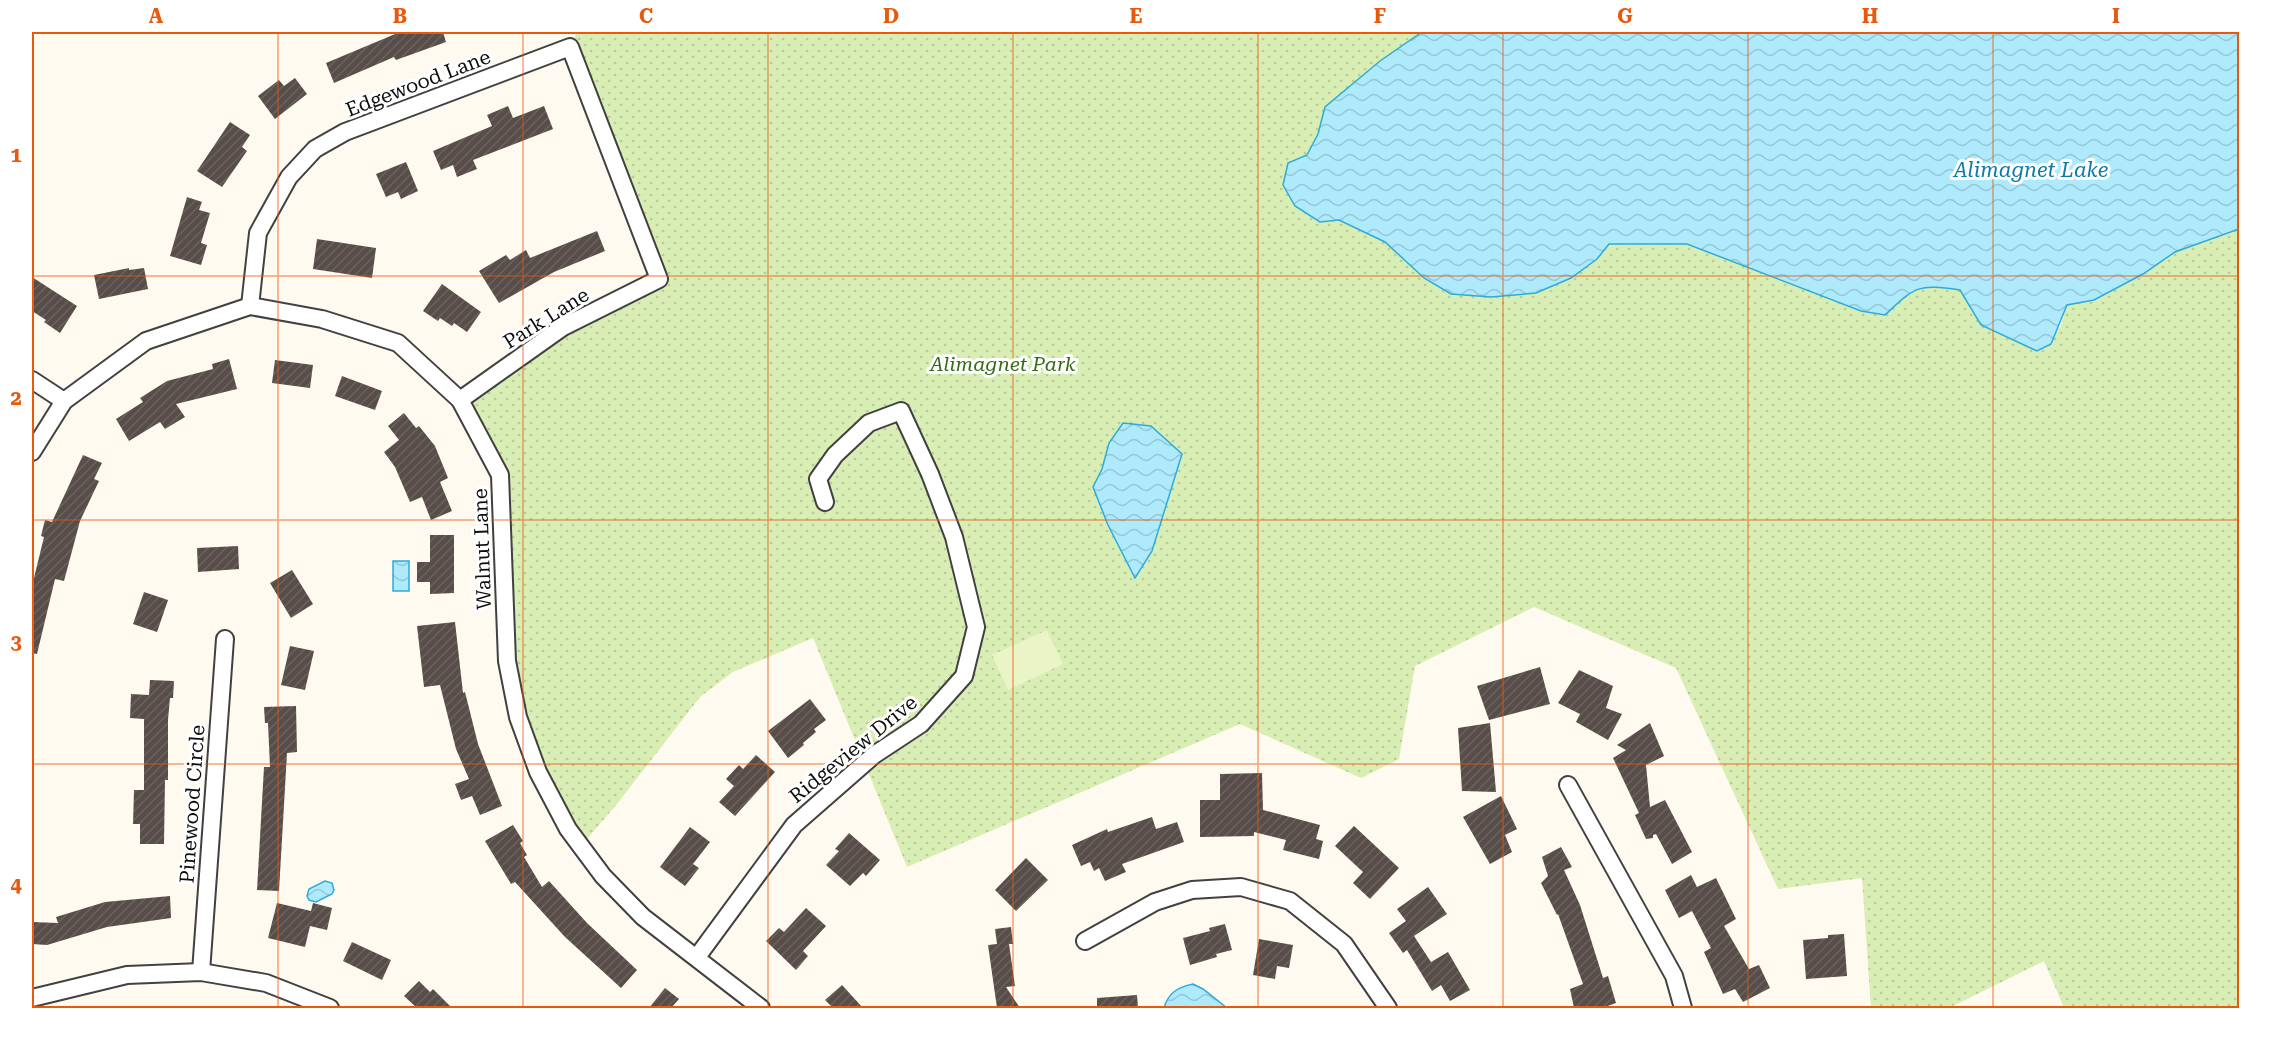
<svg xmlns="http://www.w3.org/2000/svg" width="2271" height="1040" viewBox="0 0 2271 1040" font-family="'Roboto Serif',serif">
  <defs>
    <pattern id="park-dots" width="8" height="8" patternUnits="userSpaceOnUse" patternTransform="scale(1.5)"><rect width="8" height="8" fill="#d9eeb4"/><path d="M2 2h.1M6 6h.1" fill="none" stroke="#b9cb9a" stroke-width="1.8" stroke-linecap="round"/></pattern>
    <pattern id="water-waves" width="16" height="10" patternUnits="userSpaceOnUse" patternTransform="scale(1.5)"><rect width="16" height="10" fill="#aee9fc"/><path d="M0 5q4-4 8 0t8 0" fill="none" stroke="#94c7d7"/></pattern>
    <pattern id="building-hatch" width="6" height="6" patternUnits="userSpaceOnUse" patternTransform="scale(1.5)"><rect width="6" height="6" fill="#584d49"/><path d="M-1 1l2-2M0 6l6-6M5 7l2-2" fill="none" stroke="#6b625f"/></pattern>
  </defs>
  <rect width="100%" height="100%" fill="#fffaef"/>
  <path fill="url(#park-dots)" d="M577,32H1422L1380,61L1326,107L1318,134L1307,155L1288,163L1339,220L1385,242L1424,278L1597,259L1609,244H1687L1861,311L1885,315C1916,286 1917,284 1960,290L1981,325L2060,328L2067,305L2094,300L2143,274L2175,252L2239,229V1008H2064L2044,961L1949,1008H1871L1862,878L1778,889L1676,668L1534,607L1415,666L1399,759L1361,778L1240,724L907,867L813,638L733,672L700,697L617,804L581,846L518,717L500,475L460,400L563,327L659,279L570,48Z"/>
  <polygon fill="#eaf4c7" points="1047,630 1063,664 1008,690 992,655"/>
  <g fill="url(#water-waves)" stroke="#2eabda" stroke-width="1.5">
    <path d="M1422,32H2239V229L2175,252L2143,274L2094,300L2067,305L2051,344L2037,351L1981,325L1960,290C1917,284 1916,286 1885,315L1861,311L1687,244H1609L1597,259L1571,278L1536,293L1491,297L1451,294L1424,278L1385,242L1339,220L1320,222L1295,206L1283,185L1288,163L1307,155L1318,134L1325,107L1380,61Z"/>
    <polygon points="1123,423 1151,426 1182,454 1152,551 1135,578 1108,525 1093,487 1102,469 1109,443"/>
    <rect x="393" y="561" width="16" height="30"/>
    <polygon points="325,881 332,883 334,890 332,894 316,902 309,900 307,896 309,889"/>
    <path d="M1193,984L1203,989L1227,1008H1164C1168,993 1178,987 1193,984Z"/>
  </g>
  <g fill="url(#building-hatch)">
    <polygon points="400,32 443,32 446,42 396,60 394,57 334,83 326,63"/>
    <polygon points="295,78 307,94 275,119 258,96 279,80 284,86"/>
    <polygon points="508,106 513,118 544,106 553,129 473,160 477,169 457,177 453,165 441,170 433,151 492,126 487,115"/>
    <polygon points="230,122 250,135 242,147 247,151 222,187 197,171"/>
    <polygon points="406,162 418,191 401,199 398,192 386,197 376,174"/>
    <polygon points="187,197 202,202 199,210 210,213 201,243 207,245 201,265 170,256"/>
    <polygon points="597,231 605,251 554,272 499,303 479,271 506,255 510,260 526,250 530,258"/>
    <polygon points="317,239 376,248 372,278 313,269"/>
    <polygon points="129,268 129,270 144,268 148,289 99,299 94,275"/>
    <polygon points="32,277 77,306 60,333 44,322 46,320 32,311"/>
    <polygon points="442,284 481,312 467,332 454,323 452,326 440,318 438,321 423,311"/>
    <polygon points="229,359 237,389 176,404 185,417 165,429 160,422 129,441 116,419 143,402 140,398 167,381 213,369 212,364"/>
    <polygon points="275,360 313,365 310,388 272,383"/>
    <polygon points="342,376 382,391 375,410 335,396"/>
    <polygon points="404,413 416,428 419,426 435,446 448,478 440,482 452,511 431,520 422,497 410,502 395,467 384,452 399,440 388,426"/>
    <polygon points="83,455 102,463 94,479 99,481 80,521 64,581 55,579 37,654 32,653 32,586 44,537 41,536 45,520 52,522"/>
    <polygon points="430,535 454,535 454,593 430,594 430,582 417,582 417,562 430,562"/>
    <polygon points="238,546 239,569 198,572 197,548"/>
    <polygon points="292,570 313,604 291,618 270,583"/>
    <polygon points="144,592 168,600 157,632 133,624"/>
    <polygon points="455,622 463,693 465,692 478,744 502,806 480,815 472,796 461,800 455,784 469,779 456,749 440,685 424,687 417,626"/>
    <polygon points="290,646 314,651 305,690 281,685"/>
    <polygon points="1540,667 1550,704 1489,720 1477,686"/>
    <polygon points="1579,670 1613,686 1606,708 1622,714 1608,740 1576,722 1580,714 1558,703"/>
    <polygon points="150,680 174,681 173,698 170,698 168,720 168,780 165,780 164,844 140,844 140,824 133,824 134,790 144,790 144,719 130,718 131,694 149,695"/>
    <polygon points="810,699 826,720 814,729 816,732 803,743 804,745 788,758 768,731"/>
    <polygon points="296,706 297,752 287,753 279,891 257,890 264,767 270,767 268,723 265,723 264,707"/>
    <polygon points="1490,723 1496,792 1462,791 1458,728"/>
    <polygon points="1650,723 1664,756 1646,765 1650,807 1665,800 1692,852 1672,864 1656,834 1653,835 1653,838 1646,839 1635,815 1639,813 1613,758 1626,750 1617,745"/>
    <polygon points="756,755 775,772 735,816 719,802 734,786 726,779 739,765 743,769"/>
    <polygon points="1262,773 1263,810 1320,825 1316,839 1323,841 1319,859 1283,850 1286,840 1254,832 1254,836 1200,837 1200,800 1220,800 1220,774"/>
    <polygon points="1501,796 1517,829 1505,835 1512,852 1490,864 1463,817"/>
    <polygon points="1152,817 1156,829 1177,822 1184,842 1122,864 1126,872 1105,881 1099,868 1094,871 1090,862 1081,866 1072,845 1107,829 1108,832"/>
    <polygon points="513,825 523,841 520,843 527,855 524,857 542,887 549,881 587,923 637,970 621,988 565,937 515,882 511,884 485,841"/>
    <polygon points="1354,826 1399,868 1370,899 1353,883 1363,872 1335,846"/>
    <polygon points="690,827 710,842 693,864 699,868 685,886 660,867"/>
    <polygon points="849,833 880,860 866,876 863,873 850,886 826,865 839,851 835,849"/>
    <polygon points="1561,847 1572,867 1564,870 1580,905 1603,978 1608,976 1616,1003 1602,1008 1574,1008 1570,989 1583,984 1558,914 1557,915 1541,883 1548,876 1542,857"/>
    <polygon points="1026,858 1048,880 1016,911 995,890"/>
    <polygon points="1691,875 1697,887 1716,878 1736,919 1724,926 1749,969 1759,965 1770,988 1743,1002 1735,989 1723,994 1704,952 1711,948 1692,911 1679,918 1665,890"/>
    <polygon points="1428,887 1447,914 1414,936 1431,962 1448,952 1470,990 1450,1001 1441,985 1432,991 1407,950 1403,953 1389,933 1406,921 1397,909"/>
    <polygon points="170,896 171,918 107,927 47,945 32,944 32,922 58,923 56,917 105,902"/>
    <polygon points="277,903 311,911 313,903 332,908 327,930 310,926 305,947 268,938"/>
    <polygon points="806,908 826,926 803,951 808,956 796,970 766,941 779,928 784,932"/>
    <polygon points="1225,924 1232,950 1216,954 1217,957 1190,965 1183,938 1210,931 1209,928"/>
    <polygon points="1011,927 1013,944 1009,944 1015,986 1006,987 1020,1008 997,1008 988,945 997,944 995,929"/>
    <polygon points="1844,934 1847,976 1806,979 1803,940 1828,938 1828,935"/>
    <polygon points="1259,939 1293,945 1289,968 1277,966 1275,979 1253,975"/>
    <polygon points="352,942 391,960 382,980 343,961"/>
    <polygon points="419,981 430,992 433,989 452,1008 417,1008 404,996"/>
    <polygon points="842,985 863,1008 833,1008 825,1000"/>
    <polygon points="665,988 679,999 671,1008 649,1008"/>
    <polygon points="1137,995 1138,1008 1097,1008 1097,998"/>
  </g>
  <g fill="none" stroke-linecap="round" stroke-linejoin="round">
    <defs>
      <g id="minor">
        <polyline points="250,306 258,233 289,177 315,149 345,132 570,47 659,279 563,327 460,400"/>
        <polyline points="32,380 64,401"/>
        <polyline points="32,452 64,401 146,341 250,306 322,319 398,343 460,400 500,475 507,661 518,717 538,772 568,829 603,876 643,917 761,1008"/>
        <polyline points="1568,785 1674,976 1683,1008"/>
        <polyline points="1085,941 1155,902 1192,890 1241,887 1290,901 1344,944 1388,1008"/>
        <polyline points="697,957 794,825 874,755 921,724 964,676 976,627 954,537 930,474 901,411 869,423 835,455 818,479 825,502"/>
        <polyline points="201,972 225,639"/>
        <polyline points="32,998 127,975 201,972 266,983 330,1008"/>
      </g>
    </defs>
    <use href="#minor" stroke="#414141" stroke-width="20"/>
    <use href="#minor" stroke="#fff" stroke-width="16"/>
  </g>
  <path fill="none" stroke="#e8590c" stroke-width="1.5" stroke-opacity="0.55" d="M278,32V1008M523,32V1008M768,32V1008M1013,32V1008M1258,32V1008M1503,32V1008M1748,32V1008M1993,32V1008M32,276H2240M32,520H2240M32,764H2240"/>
  <g text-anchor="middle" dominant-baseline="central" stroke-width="6" stroke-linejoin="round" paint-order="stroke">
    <g font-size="20" fill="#0e0e0e" stroke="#fff">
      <text transform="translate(418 83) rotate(-21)">Edgewood Lane</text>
      <text transform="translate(546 318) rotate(-32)">Park Lane</text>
      <text transform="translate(482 549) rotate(-92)">Walnut Lane</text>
      <text transform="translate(853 749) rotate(-39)">Ridgeview Drive</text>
      <text transform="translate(192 804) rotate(-86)">Pinewood Circle</text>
    </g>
    <g font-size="20" font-style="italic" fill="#346d18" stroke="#fff">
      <text x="1003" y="364">Alimagnet Park</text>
    </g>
    <g font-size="21" font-style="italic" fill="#0b7bad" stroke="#fff">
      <text x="2031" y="170">Alimagnet Lake</text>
    </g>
  </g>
  <rect width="2271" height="1040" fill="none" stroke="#ffffff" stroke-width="66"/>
  <rect x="33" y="33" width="2205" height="974" fill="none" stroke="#e8590c" stroke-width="2"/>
  <g font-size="20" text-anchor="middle" font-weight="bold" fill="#e8590c">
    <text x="156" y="23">A</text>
    <text x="400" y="23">B</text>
    <text x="646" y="23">C</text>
    <text x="891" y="23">D</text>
    <text x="1136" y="23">E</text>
    <text x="1380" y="23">F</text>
    <text x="1625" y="23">G</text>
    <text x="1870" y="23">H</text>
    <text x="2116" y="23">I</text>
    <text x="16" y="162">1</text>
    <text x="16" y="405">2</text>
    <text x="16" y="649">3</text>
    <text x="16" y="892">4</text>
  </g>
</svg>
